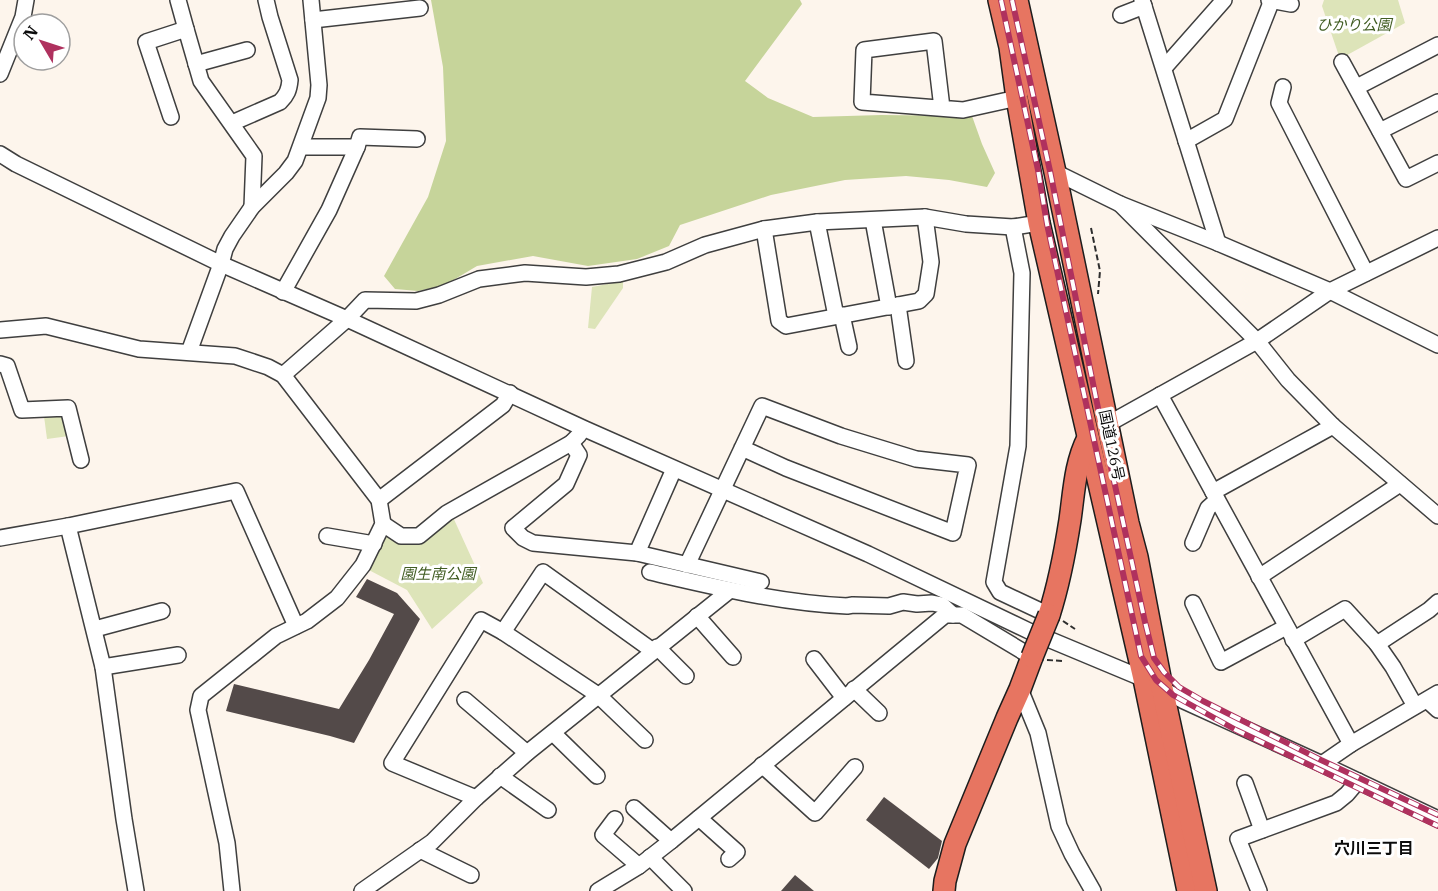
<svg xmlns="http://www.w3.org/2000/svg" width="1438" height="891" viewBox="0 0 1438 891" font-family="'IBM Plex Serif','Noto Sans JP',serif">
  <rect width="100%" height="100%" fill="#fdf5ec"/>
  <g fill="#dde4b9">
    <polygon points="1324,0 1398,0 1405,23 1340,59 1322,6"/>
    <polygon points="623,281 623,288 595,329 588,328 592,287"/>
    <polygon points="61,415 67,420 69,436 47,439 44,416"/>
    <polygon points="452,515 483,583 432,629 407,590 365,568 388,535 405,544 418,543"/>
  </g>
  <polygon fill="#c6d49a" points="431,0 800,0 802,4 745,81 768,98 813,117 881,115 972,116 982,144 995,173 987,187 949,180 906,176 845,180 771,195 680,225 669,246 637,259 588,266 533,256 477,266 445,285 418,291 395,289 384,276 428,197 446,141 443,67"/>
  <g fill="#534a49">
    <polygon points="367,579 397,593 420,619 354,743 330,736 226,711 234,684 339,709 369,660 394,614 356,597"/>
    <polygon points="884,797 942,841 938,858 929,869 866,820"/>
    <polygon points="795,875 814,891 781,891"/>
  </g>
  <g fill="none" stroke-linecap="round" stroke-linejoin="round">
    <defs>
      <g id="minor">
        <polyline points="178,0 186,29"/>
        <polyline points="1142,0 1218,243"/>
        <polyline points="1269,0 1291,4"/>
        <polyline points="1121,15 1144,6"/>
        <polyline points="313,20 420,8"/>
        <polyline points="1342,62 1406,179 1438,163"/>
        <polyline points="196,64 247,50"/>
        <polyline points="1164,68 1224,0"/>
        <polyline points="0,74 23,17 26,0"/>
        <polyline points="1283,87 1279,103 1366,273"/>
        <polyline points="1357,87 1438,45"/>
        <polyline points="942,108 934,41 864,50 862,102 963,110 1017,98"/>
        <polyline points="171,117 146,42 186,29 201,81 254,156 252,207"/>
        <path d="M232,123L280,102C287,95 289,90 290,80L270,17L266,0"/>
        <polyline points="1380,131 1438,102"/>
        <polyline points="1186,141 1225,119 1272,0"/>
        <polyline points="301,147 357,147"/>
        <polyline points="0,154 16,164 221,264 347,319 585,429 868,554 1029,631 1144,679 1184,701 1322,764 1438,819"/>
        <polyline points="1055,172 1120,204 1218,243 1330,291 1438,345"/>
        <polyline points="1120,204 1257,341 1288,380 1333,426 1438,516"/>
        <polyline points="873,220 889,307"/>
        <polyline points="817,222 836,316"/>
        <polyline points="1013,227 1022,273 1018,446 994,582 1000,592 1049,615"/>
        <polyline points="764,229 779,321 786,326 919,301 926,294 931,262 925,217"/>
        <polyline points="283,292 329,210 357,147 360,137 417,139"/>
        <polyline points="898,305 906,361"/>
        <polyline points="842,315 849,347"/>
        <polyline points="0,330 46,326 139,349 235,356 268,367 283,375 379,500 383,524 363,565 337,598 307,621 276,636 201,696 198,710 227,843 232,891"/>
        <polyline points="189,352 221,264 225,249 232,236 252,207 286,173 295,161 318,98 319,85 311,0"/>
        <polyline points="0,364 7,366 22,410 68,408 81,460"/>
        <polyline points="283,375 347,319 365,300 416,301 439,295 479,279 525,273 586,277 619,274 666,262 705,245 764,229 817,222 925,217 966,224 1013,227 1039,223"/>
        <polyline points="1160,395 1351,744"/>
        <polyline points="1108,424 1257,341 1330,291 1438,238"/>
        <polyline points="571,443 579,455 566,484 513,528 523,538 533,543 637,553 761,582"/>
        <polyline points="1213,492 1333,426"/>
        <polyline points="379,500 503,405 510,393"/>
        <polyline points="383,524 401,536 419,536 447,513 571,443 579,435"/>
        <polyline points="68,526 103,667 124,819 136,891"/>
        <polyline points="327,536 374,544"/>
        <polyline points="0,538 68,526 236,491 296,626"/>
        <polyline points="1193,543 1208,508 1217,500"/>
        <polyline points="637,553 674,469"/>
        <polyline points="687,565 762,406 841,436 916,459 968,465 953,533 786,468 742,448"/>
        <path d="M650,572C715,587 780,603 847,606L853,605L889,606L903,602L917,604L932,603L942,605L953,615"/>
        <polyline points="1259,577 1400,484"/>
        <polyline points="1193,603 1221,662 1286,627"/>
        <polyline points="697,616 733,657"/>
        <polyline points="95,629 162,611"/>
        <polyline points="503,632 543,572 653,651"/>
        <polyline points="1293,640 1345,609 1377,644 1393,667 1415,706"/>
        <polyline points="1377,644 1429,610 1438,602"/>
        <polyline points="657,647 686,676"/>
        <polyline points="814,659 844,698"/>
        <polyline points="103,667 178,655"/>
        <polyline points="854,689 879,713"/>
        <polyline points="1020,689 1038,733 1059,826 1072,854 1093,891"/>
        <polyline points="465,700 527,753"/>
        <polyline points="1427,700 1438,710"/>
        <polyline points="553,733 597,776"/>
        <polyline points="1322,764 1351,744 1438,693"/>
        <polyline points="762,765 815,813 855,767"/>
        <polyline points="500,776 548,810"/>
        <polyline points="1245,783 1262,830"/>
        <polyline points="476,798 392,763 481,620 503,632 598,695 645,740"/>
        <polyline points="634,808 671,841"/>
        <polyline points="699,818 737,852 729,859"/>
        <polyline points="615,819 603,835 639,866"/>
        <polyline points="420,850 471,875"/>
        <polyline points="650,857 684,891"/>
        <polyline points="362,891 432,842 476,798 527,753 729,591"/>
        <polyline points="598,891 639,866 671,841 945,615 962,615 1032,657"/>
        <polyline points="1259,891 1238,839 1336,803 1347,794 1358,781"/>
      </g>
      <g id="highway">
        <polyline points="999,0 1010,47 1017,98 1039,223 1144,679 1188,891"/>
        <polyline points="1017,0 1055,172 1128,523 1137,557 1162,688 1206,891"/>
        <path d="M1049,615C1059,584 1065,552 1070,520C1074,492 1075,463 1088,438"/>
        <polyline points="944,891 945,881 955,844 1007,718 1020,689 1032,657"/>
      </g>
    </defs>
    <use href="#minor" stroke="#3f3f3f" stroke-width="18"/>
    <use href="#highway" stroke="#1d1d1d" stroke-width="24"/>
    <g stroke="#2e2e2e" stroke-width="2" stroke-dasharray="6 3" stroke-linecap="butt">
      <polyline points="1091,228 1100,271 1098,294"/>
      <polyline points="1063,621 1075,629"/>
      <polyline points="1047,660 1063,661"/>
    </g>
    <use href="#minor" stroke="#fff" stroke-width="15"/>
    <use href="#highway" stroke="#e77561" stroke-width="21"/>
    <defs>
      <g id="rail">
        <polyline points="1001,0 1038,170 1047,224 1141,656 1156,680 1173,695 1236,730 1438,826"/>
        <polyline points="1012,0 1050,171 1098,408 1145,622 1154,658 1164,672 1179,687 1203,701 1321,760 1438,815"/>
      </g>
    </defs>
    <use href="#rail" stroke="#af315e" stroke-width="6"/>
    <use href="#rail" stroke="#fff" stroke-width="4" stroke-dasharray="11" stroke-linecap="butt"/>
    <defs>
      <polyline id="highway-bridge" points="1032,657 1049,615"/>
    </defs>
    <use href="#highway-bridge" stroke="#1d1d1d" stroke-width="24" stroke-linecap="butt"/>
    <use href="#highway-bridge" stroke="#e77561" stroke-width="21"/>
  </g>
  <g text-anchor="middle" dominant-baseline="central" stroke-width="6" stroke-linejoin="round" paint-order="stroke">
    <g font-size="15" font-style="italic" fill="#415d23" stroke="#fff">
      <text x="1354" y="24">ひかり公園</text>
      <text x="438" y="573">園生南公園</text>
    </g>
    <g font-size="15" fill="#0c0c0c" stroke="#fff">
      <text transform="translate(1112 445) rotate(78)">国道126号</text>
    </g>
    <g font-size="16" font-weight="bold" fill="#0c0c0c" stroke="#fff">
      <text x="1374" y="848">穴川三丁目</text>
    </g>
  </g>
  <g transform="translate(42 42) rotate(309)"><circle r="28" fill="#ffffff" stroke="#9e9e9e" stroke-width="1.5"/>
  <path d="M0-4.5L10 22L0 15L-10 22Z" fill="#af315e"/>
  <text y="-9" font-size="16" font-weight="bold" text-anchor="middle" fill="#0c0c0c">N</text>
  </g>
</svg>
